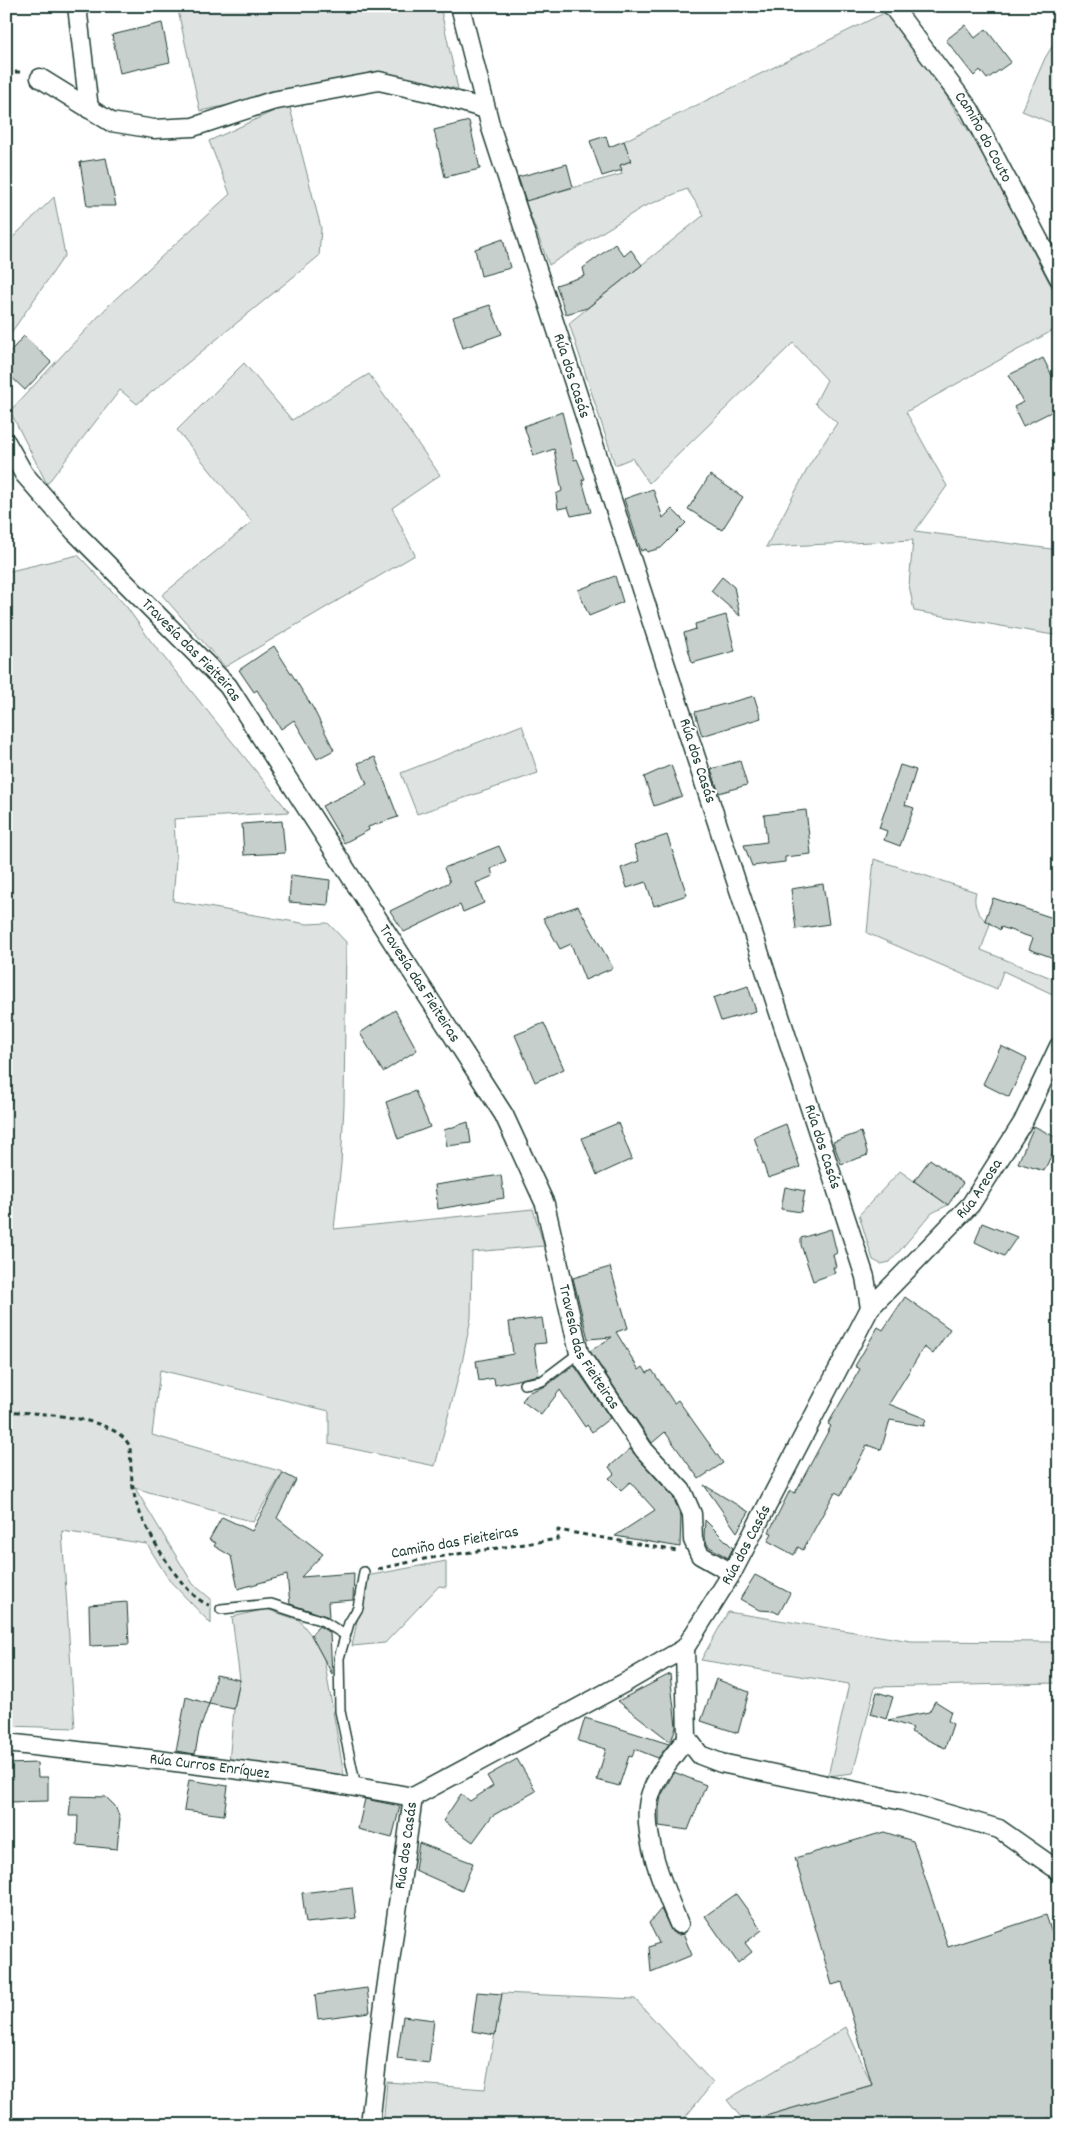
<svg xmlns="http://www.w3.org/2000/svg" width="1065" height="2131" viewBox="0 0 1065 2131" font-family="Dekko,sans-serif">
  <rect width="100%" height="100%" fill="#fff"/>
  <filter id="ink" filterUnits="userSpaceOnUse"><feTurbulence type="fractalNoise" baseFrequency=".02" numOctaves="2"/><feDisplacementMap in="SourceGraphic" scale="10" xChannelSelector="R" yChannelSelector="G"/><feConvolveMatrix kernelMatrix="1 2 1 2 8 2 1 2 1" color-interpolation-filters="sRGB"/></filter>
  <g filter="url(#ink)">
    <g fill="#dee3e2" stroke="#7e908b">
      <polygon points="177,6 440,6 458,89 377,74 200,111"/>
      <polygon points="886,12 929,69 977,144 1059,301 1059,327 906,412 947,486 915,531 1059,550 1059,636 914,611 909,585 913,540 766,547 810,464 837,423 815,403 827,380 793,343 649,483 632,458 615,465 569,323 704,215 687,189 643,207 549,265 525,201 622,174 620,165 631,161 624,141"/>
      <polygon points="1059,35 1059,126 1022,111 1045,58"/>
      <polygon points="289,104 321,228 319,256 137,404 120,390 47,484 10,411 111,303 230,194 209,141"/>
      <polygon points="54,197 65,255 6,340 6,244"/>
      <polygon points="244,363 292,420 369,374 440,475 392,508 415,555 225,667 162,595 252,522 177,430"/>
      <polygon points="78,555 126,606 150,640 289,812 174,819 176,860 173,901 307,924 328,923 346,942 344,1105 341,1164 334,1229 533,1209 544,1246 472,1252 471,1318 462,1363 435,1466 329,1444 329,1411 160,1370 152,1435 283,1472 253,1522 135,1488 193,1584 211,1599 211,1624 169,1580 147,1544 62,1531 75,1728 6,1726 6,572"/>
      <polygon points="522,725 538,773 417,814 401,773"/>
      <path d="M874,859L976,892C972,906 979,916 990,924L981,950L1059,981V997L1003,971L997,989L867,933Z"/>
      <polygon points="900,1171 948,1205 932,1213 890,1262 881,1264 873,1260 859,1215"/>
      <polygon points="446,1561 446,1587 439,1586 385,1643 352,1646 366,1576"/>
      <polygon points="1059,1606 1059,1690 1057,1683 875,1687 853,1773 828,1776 849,1684 701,1660 728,1612 911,1641 1054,1642"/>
      <polygon points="266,1609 299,1620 311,1635 324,1659 344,1775 229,1762 234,1709 240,1680 232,1617"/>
      <polygon points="502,1993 635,1999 713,2083 679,2125 383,2125 387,2082 485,2089"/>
      <polygon points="846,2027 872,2085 781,2112 785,2125 747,2125 727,2100"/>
    </g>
    <g fill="#c7cfcc" stroke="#1f3d34">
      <polygon points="162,23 170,62 120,73 112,35"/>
      <polygon points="965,25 975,38 986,29 1011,62 987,79 980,70 974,76 946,40"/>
      <polygon points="469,121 480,169 445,177 434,130"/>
      <polygon points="606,136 609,147 624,141 631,161 620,165 622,170 602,176 590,141"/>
      <polygon points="106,158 116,206 87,206 80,162"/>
      <polygon points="567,164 573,187 526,201 518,177"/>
      <polygon points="503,239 510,268 481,276 475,249"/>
      <polygon points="615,244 624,256 631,250 642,265 587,308 566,314 556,285 585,276 583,268"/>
      <polygon points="490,305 502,334 463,348 453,317"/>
      <polygon points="24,336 51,362 25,390 6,372 6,356"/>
      <polygon points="1043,358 1059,389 1059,408 1023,426 1014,407 1023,402 1009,375"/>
      <polygon points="562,412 574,460 577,459 585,479 582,480 591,512 571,516 568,507 558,509 556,494 562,491 554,449 534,456 524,426"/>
      <polygon points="710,475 743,497 722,530 688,509"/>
      <polygon points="653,489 663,518 672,509 686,523 661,548 647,552 646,549 641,551 624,499"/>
      <polygon points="615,576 623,602 589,616 578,590"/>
      <polygon points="722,577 734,587 740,616 711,591"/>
      <polygon points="726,615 735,651 692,663 684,633 696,629 695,624"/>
      <polygon points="274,646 313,708 334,750 317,759 294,720 281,729 257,690 254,692 239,670"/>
      <polygon points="754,696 761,718 702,736 695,712"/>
      <polygon points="375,757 398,817 368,827 369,830 344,843 322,806 367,784 358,763"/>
      <polygon points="740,761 747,785 719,793 711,769"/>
      <polygon points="671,765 682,796 654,806 644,777"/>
      <polygon points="900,765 916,770 905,805 914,808 900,846 884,840 887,831 879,828"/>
      <polygon points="806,810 811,854 785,857 785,862 752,866 744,845 767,842 764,815"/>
      <polygon points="282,821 285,853 244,855 242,824"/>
      <polygon points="667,835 687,895 654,906 646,882 627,888 621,868 639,861 634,846"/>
      <polygon points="499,846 506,861 491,869 493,876 476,883 484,903 463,912 460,905 404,932 390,911 450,882 444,868"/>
      <polygon points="291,875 330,880 328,905 289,902"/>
      <polygon points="823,884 829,924 796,929 791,889"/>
      <polygon points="993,898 1059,920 1059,960 1029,949 1033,938 1001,927 1000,930 985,920"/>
      <polygon points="578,906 613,968 585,980 571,944 560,949 543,918"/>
      <polygon points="748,986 756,1011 721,1021 713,998"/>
      <polygon points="395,1010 417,1050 383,1072 360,1033"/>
      <polygon points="544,1023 564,1069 535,1082 515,1035"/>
      <polygon points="1001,1046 1027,1059 1009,1097 983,1084"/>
      <polygon points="415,1091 430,1127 398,1139 386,1102"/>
      <polygon points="468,1122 471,1143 447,1146 444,1130"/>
      <polygon points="618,1123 632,1159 597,1175 582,1138"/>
      <polygon points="786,1124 800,1167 768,1178 754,1137"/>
      <polygon points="1034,1126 1059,1139 1044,1171 1018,1163"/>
      <polygon points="861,1132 868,1155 841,1164 833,1142"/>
      <polygon points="930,1159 963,1183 948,1205 914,1181"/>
      <polygon points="501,1175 504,1198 438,1209 435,1185"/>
      <polygon points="785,1187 805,1191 801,1212 781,1209"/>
      <polygon points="982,1223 1017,1237 1004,1256 975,1242"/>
      <polygon points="831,1229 837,1253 833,1255 836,1267 833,1267 835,1273 813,1281 801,1245 801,1238"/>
      <polygon points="610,1267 628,1328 616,1332 639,1370 643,1367 647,1373 652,1370 674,1403 678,1400 723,1463 699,1479 665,1432 652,1443 590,1351 612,1337 588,1339 573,1278"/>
      <polygon points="905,1297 950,1329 933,1354 924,1347 889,1404 926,1419 924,1426 890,1420 881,1450 867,1445 841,1495 835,1492 803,1550 798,1547 794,1555 768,1541 772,1533 769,1532 790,1490 795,1493 831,1426 828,1424 860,1369 855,1366 878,1327 883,1330"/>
      <polygon points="542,1318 546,1343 534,1344 539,1375 495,1385 494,1378 479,1381 476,1361 513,1354 509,1322"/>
      <polygon points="574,1365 610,1418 592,1432 587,1425 585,1427 560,1390 541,1415 522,1401 529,1392 546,1386"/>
      <polygon points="630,1449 673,1497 681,1516 680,1547 615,1536 655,1510 630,1482 621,1490 609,1478 614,1474 609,1467"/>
      <polygon points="283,1473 296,1480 277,1518 323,1554 301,1577 354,1573 353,1600 328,1602 329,1617 290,1604 287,1575 238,1589 231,1556 214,1546 216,1543 209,1540 222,1517 252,1531"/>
      <polygon points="704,1485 749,1512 737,1532"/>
      <polygon points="705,1520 733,1548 728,1558 708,1546 704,1537"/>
      <polygon points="755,1575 790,1593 779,1614 773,1611 759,1610 740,1599"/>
      <polygon points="127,1602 129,1644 90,1646 89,1605"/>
      <polygon points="319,1626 330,1633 332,1674 311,1635"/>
      <polygon points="670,1674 676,1726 671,1742 618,1701"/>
      <polygon points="216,1675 240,1680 234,1709 209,1704"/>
      <polygon points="716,1679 749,1692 738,1733 701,1721"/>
      <polygon points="877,1692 893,1697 886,1719 871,1714"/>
      <polygon points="186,1697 209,1704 199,1732 195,1754 176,1751"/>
      <polygon points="935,1701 951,1711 948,1721 953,1724 945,1748 911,1732 913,1728 888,1720 929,1712"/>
      <polygon points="585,1718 615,1727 669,1744 658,1758 635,1749 632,1757 629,1756 619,1786 597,1780 606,1749 578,1741"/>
      <polygon points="517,1759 536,1791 492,1816 473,1842 443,1821 461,1794 470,1801 493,1786 487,1776"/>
      <polygon points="37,1763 38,1777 48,1777 48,1801 6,1802 6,1764"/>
      <polygon points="674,1772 706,1785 688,1830 659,1826 659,1808 661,1796"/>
      <polygon points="189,1780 228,1786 224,1815 184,1810"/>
      <polygon points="71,1796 106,1797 115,1806 120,1818 117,1849 77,1845 78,1816 69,1816"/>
      <polygon points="365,1799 400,1806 392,1838 358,1829"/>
      <polygon points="884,1832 913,1841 948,1947 1046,1915 1059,1954 1059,2115 1029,2125 753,2125 752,2120 872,2085 842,1982 832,1985 795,1858"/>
      <polygon points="419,1843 473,1863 462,1891 415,1870"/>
      <polygon points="352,1887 356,1918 306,1923 302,1893"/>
      <polygon points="736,1894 762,1930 745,1943 752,1952 738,1963 705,1916"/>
      <polygon points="661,1909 672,1932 678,1935 683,1934 692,1955 651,1972 649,1947 659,1943 649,1923"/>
      <polygon points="367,1988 370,2012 318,2019 315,1995"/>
      <polygon points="477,1992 502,1994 495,2035 472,2031"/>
      <polygon points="403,2016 434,2020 429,2063 397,2059"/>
    </g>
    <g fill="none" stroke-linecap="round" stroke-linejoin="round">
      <defs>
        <g id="lane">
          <polyline points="524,1384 542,1381 579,1353"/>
          <polyline points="221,1609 271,1604 323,1621 345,1635"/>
          <polyline points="356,1787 340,1711 339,1658 349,1623 358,1608 364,1572"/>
        </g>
        <g id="street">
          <polyline points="77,6 89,109"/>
          <path id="s1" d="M892,6L970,110L1059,278"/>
          <polyline points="40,78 111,122 154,129 193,127 272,101 379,81 428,92 485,109"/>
          <path id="s2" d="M6,442L24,474L75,532L228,686L504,1115L545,1204L579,1353L644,1450L682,1491L692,1514L693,1540L700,1555L732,1573"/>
          <path id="s3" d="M870,1308L971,1204L1023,1122L1059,1046"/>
          <polyline points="685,1648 687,1738 700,1755 721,1763 903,1801 999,1829 1059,1871"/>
          <path id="s4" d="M6,1743C142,1758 278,1772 413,1797"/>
          <path d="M679,1924C665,1891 638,1828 651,1793C658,1773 674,1755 687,1738"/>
          <path id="s5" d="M370,2125L380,2033L413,1797L628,1681L685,1648L732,1573L870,1308L865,1277L491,128L460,6"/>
        </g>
      </defs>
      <use href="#lane" stroke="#1f3d34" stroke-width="12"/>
      <use href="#street" stroke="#1f3d34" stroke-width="21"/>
      <g stroke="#1f3d34" stroke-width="3" stroke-dasharray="5 4" stroke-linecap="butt">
        <polyline points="6,72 23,72"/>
        <path d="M6,1411C37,1414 116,1415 130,1447C131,1466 131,1489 138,1508C147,1533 184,1597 209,1605"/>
        <polyline points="378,1569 424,1559 558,1539 558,1530 677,1551"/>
      </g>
      <use href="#lane" stroke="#fff" stroke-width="9"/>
      <use href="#street" stroke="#fff" stroke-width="18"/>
    </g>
  </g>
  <g text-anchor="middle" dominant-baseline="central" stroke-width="4.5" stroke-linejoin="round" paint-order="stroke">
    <g font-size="16" fill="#1f3d34" stroke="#fff">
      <text stroke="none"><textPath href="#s1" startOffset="160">Camiño do Couto</textPath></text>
      <text transform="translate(571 376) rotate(72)">Rúa dos Casás</text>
      <text stroke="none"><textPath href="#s2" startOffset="280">Travesía das Fieiteiras</textPath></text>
      <text transform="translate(697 761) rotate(72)">Rúa dos Casás</text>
      <text stroke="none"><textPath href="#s2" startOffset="685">Travesía das Fieiteiras</textPath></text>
      <text transform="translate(822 1147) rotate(72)">Rúa dos Casás</text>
      <text stroke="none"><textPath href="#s3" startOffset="162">Rúa Areosa</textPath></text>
      <text stroke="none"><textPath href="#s2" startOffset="1090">Travesía das Fieiteiras</textPath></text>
      <text transform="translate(455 1543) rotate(-10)">Camiño das Fieiteiras</text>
      <text stroke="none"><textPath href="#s5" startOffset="761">Rúa dos Casás</textPath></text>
      <text stroke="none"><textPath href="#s4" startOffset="205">Rúa Curros Enríquez</textPath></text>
      <text stroke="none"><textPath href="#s5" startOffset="282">Rúa dos Casás</textPath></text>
    </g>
  </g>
  <rect width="1065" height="2131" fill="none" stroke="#fff" stroke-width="25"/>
  <rect x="12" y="12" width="1040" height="2106" fill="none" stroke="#1f3d34" stroke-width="2" filter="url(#ink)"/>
</svg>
